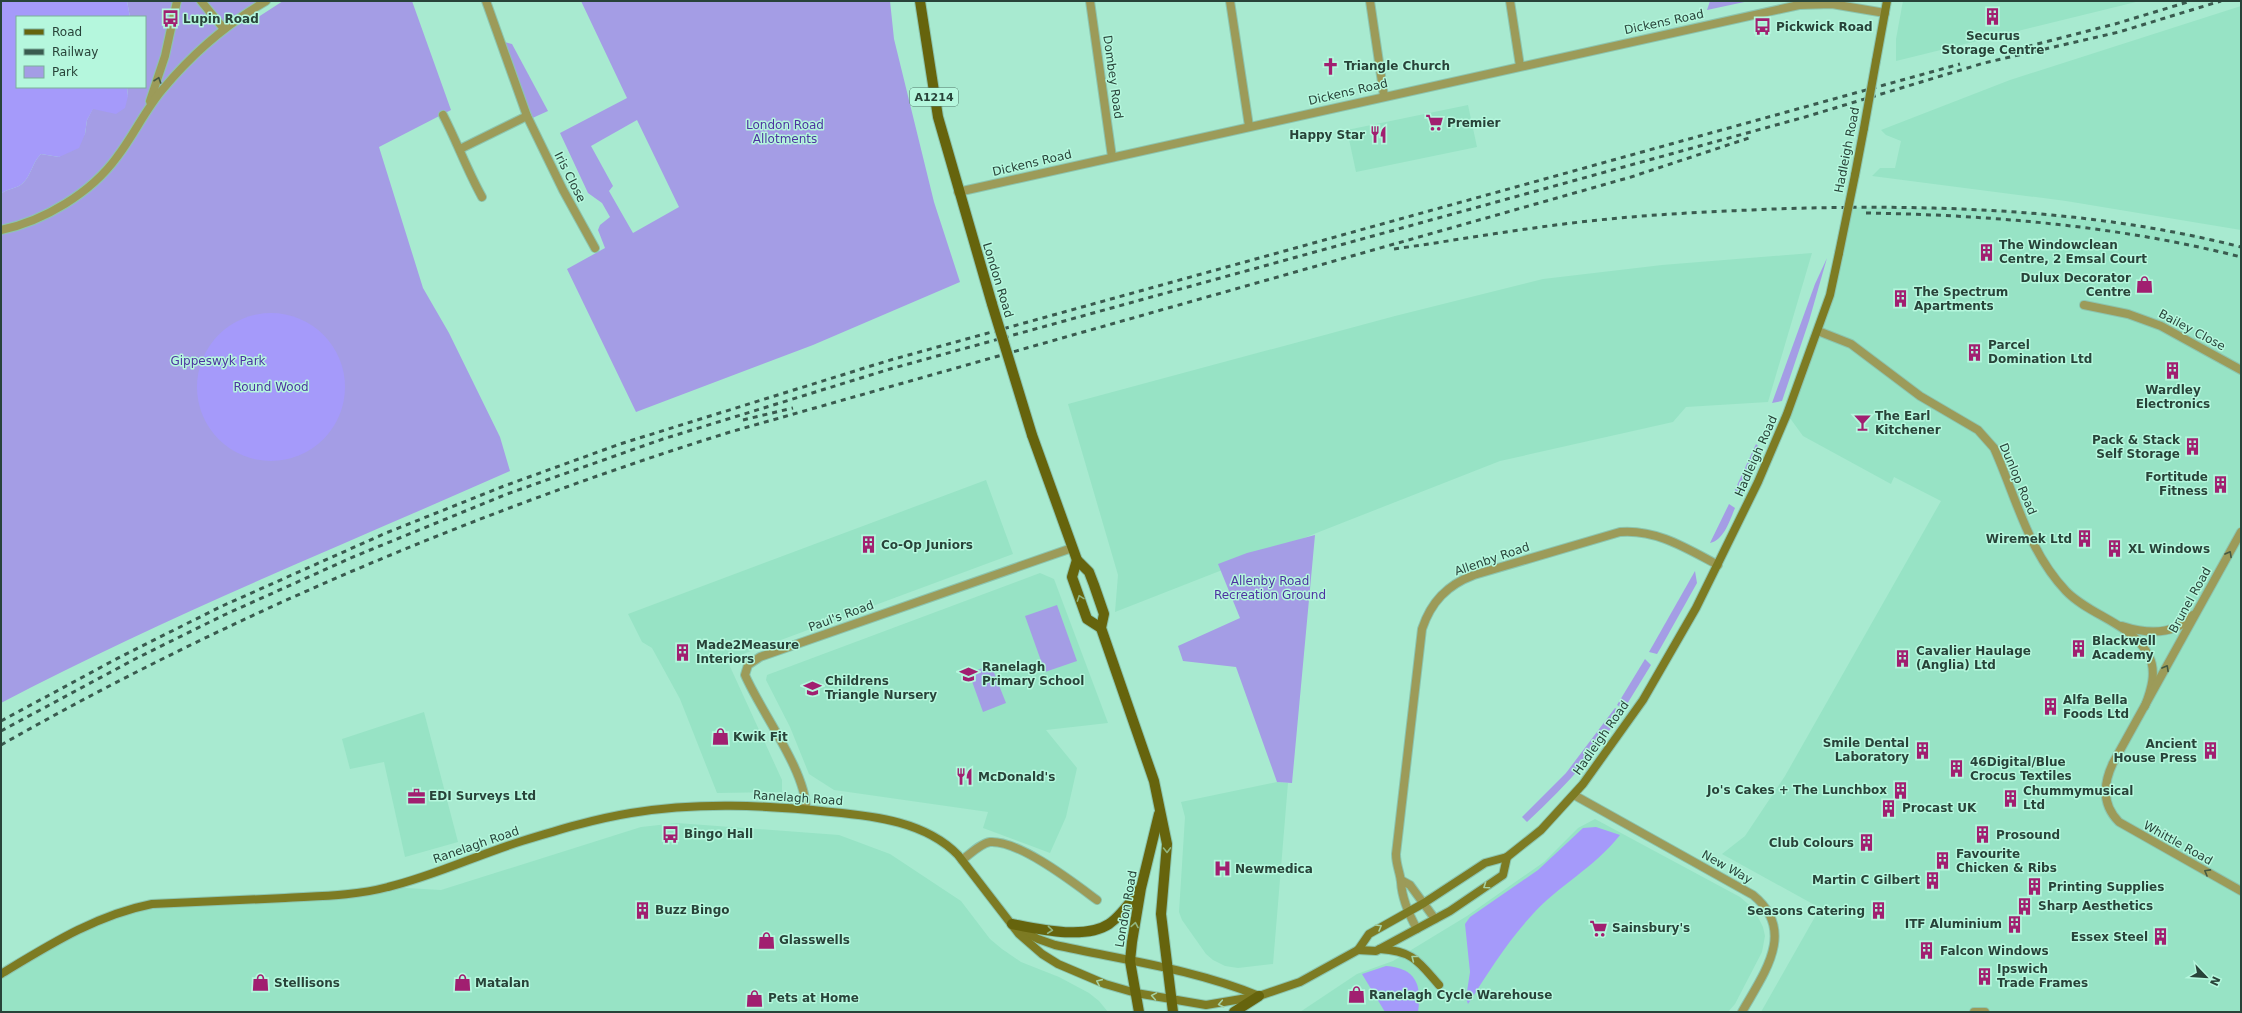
<svg xmlns="http://www.w3.org/2000/svg" width="2242" height="1013" viewBox="0 0 2242 1013" font-family="'DejaVu Sans',sans-serif">
  <rect width="100%" height="100%" fill="#a8ead0"/>
  <g fill="#97e3c5">
    <polygon points="1903,1 2140,1 1896,61 1896,39"/>
    <polygon points="2241,6 2241,230 2066,201 1872,176 1880,168 1895,168 1901,141 1886,135 1881,130 2010,80"/>
    <polygon points="1468,105 1477,147 1356,172 1347,130"/>
    <polygon points="1847,207 1976,209 2043,214 2195,235 2241,247 2241,1012 1761,1012 1820,908 1722,854 1745,836 1785,776 1941,501 1894,477 1891,484 1803,436 1787,414 1830,295"/>
    <polygon points="1812,253 1768,402 1686,407 1673,422 1500,461 1115,612 1118,575 1068,404 1395,316 1543,279 1662,265"/>
    <polygon points="986,480 1013,554 727,660 782,780 782,792 717,793 680,699 652,648 642,642 628,614"/>
    <polygon points="1040,573 1054,579 1108,723 1046,730 1077,768 1066,817 1050,853 983,828 988,812 834,790 809,774 790,727 766,680 767,675"/>
    <polygon points="424,712 458,842 405,857 384,762 350,769 342,739"/>
    <polygon points="1277,782 1288,783 1273,964 1238,968 1225,966 1213,960 1206,954 1182,920 1179,912 1185,817 1181,802"/>
    <polygon points="1595,819 1740,897 1754,909 1763,927 1765,936 1762,952 1735,1004 1728,1012 1300,1012 1357,974 1393,961 1467,916 1544,862 1578,828"/>
    <polygon points="677,823 839,835 890,854 961,901 990,939 1002,949 1021,962 1059,977 1089,993 1099,1001 1108,1012 1,1012 1,974 128,909 352,894 389,887 441,890 641,827"/>
  </g>
  <g fill="#a49de5" fill-rule="evenodd">
    <path d="M127,1H266L251,10L249,23L283,1H412L451,110L379,147L423,288L449,333L500,437L510,471C339,547 166,616 1,703V194C8,188 17,189 23,183C31,176 32,163 41,154L59,157L85,134L87,120L93,108L116,113L128,96L127,87H145V17H130Z"/>
    <path d="M581,1H890L894,39L934,202L960,282L813,345L636,412L567,269L605,248L598,230L600,225L610,217L602,203L588,193L560,133L627,98ZM637,120L679,207L633,233L609,191L613,186L591,146Z"/>
    <polygon points="1710,1 1749,1 1707,10"/>
    <polygon points="501,41 512,44 548,111 528,120"/>
    <polygon points="1827,258 1809,321 1782,401 1772,403 1815,284"/>
    <polygon points="1756,444 1762,450 1741,496 1733,494"/>
    <path d="M1729,504L1735,508C1730,520 1724,540 1710,543Z"/>
    <polygon points="1315,535 1292,783 1277,782 1236,667 1183,661 1178,646 1240,618 1218,564 1247,553"/>
    <polygon points="1695,571 1697,583 1660,649 1657,654 1649,652"/>
    <polygon points="1057,605 1077,661 1045,672 1025,616"/>
    <polygon points="1645,659 1651,665 1624,709 1617,705"/>
    <polygon points="991,665 1006,703 983,712 969,673"/>
    <path d="M1615,708L1622,712C1595,754 1563,789 1527,822L1522,817L1566,773Z"/>
  </g>
  <g fill="#a59afa">
    <path d="M1,1H127L130,17H17V87H127L128,96L125,108L116,114L93,109L87,120L85,134L79,148L59,157L41,154C32,163 31,176 23,183C17,189 8,188 1,194Z"/>
    <circle cx="271" cy="387" r="74"/>
    <path d="M1596,827L1620,835C1594,868 1559,885 1532,915C1507,942 1488,973 1468,1004L1466,998L1470,972L1465,924L1470,917L1538,870L1583,828Z"/>
    <path d="M1386,966C1416,968 1422,985 1418,1012H1385L1362,974Z"/>
  </g>
  <g fill="none" stroke-linecap="round" stroke-linejoin="round">
    <defs>
      <g id="street">
        <polyline points="201,1 224,29"/>
        <polyline points="486,1 527,116 563,190 595,248"/>
        <polyline points="1090,1 1112,157"/>
        <polyline points="1230,1 1249,126"/>
        <polyline points="1370,1 1384,96"/>
        <polyline points="1510,1 1520,66"/>
        <polyline points="150,101 165,56 177,1"/>
        <path d="M443,115C457,142 467,170 482,197"/>
        <polyline points="460,149 527,116"/>
        <polyline points="958,192 1799,5 1832,4 1885,13"/>
        <path d="M1,230C44,221 91,193 117,157C134,135 145,110 163,89C192,54 227,24 266,1"/>
        <polyline points="2084,305 2128,314 2161,326 2241,370"/>
        <path d="M1818,331L1851,344L1920,396L1978,430L1994,448C2016,497 2028,551 2066,591C2090,616 2132,623 2149,656C2157,672 2151,690 2145,706"/>
        <path d="M2241,532L2113,763C2103,784 2102,805 2119,822L2241,891"/>
        <path d="M2122,626C2147,634 2174,636 2193,615"/>
        <path d="M1574,795L1753,895C1797,931 1764,973 1742,1012"/>
        <path d="M806,809C806,771 761,712 745,675L748,665L760,657L1072,548"/>
        <path d="M962,860C969,855 981,843 990,842C1019,840 1074,883 1097,900"/>
        <polyline points="1401,880 1410,885 1435,919"/>
        <path d="M1417,929C1408,913 1402,899 1401,882C1400,872 1396,865 1396,854L1422,629C1431,602 1447,585 1474,575L1620,532C1656,529 1686,548 1718,565"/>
        <polyline points="1974,1012 1985,1012"/>
      </g>
      <g id="secondary">
        <polyline points="1876,61 1887,1"/>
        <polyline points="1855,175 1864,128"/>
        <path d="M1019,929L1038,939L1055,945C1123,960 1194,969 1259,996"/>
        <path d="M1380,949C1413,951 1418,961 1439,985"/>
        <polyline points="1358,950 1376,951 1450,911 1503,875 1507,857"/>
        <path d="M1,974C49,945 96,915 152,904C196,902 240,900 285,898C320,896 354,896 388,887C434,876 477,855 522,841C558,830 594,819 631,813C697,802 764,805 831,812C875,816 926,822 958,855L1019,934L1042,954L1058,964L1105,984L1136,993L1206,1005L1259,996L1300,982L1358,950L1369,934L1424,903L1485,863L1507,857L1541,830L1583,784L1643,700L1696,608L1758,482L1787,414L1830,295L1839,253"/>
      </g>
      <g id="primary">
        <polyline points="920,1 938,117 992,304"/>
        <polyline points="1032,435 1077,560 1089,572 1094,585 1104,614 1101,628 1154,781 1167,844 1161,914 1173,1012"/>
        <polyline points="1077,560 1072,577 1087,619 1101,628"/>
        <path d="M1012,924C1038,929 1085,940 1109,924C1122,915 1131,901 1140,889"/>
        <polyline points="1139,1012 1130,961 1132,942 1141,888 1159,814"/>
        <polyline points="1234,1012 1259,996"/>
      </g>
    </defs>
    <use href="#street" stroke="#8cc5af" stroke-width="10"/>
    <use href="#secondary" stroke="#8cc5af" stroke-width="10"/>
    <use href="#primary" stroke="#8cc5af" stroke-width="12"/>
    <use href="#street" stroke="#9c9b59" stroke-width="8"/>
    <use href="#secondary" stroke="#7d7b23" stroke-width="8"/>
    <use href="#primary" stroke="#66640d" stroke-width="10"/>
    <g stroke="#3a5b4f" stroke-width="3" stroke-dasharray="5 5" stroke-linecap="butt">
      <polyline points="2018,49 2115,24 2191,1"/>
      <path d="M1866,213C1991,215 2120,226 2241,257"/>
      <path d="M1394,249C1451,241 1507,231 1564,224C1633,215 1703,212 1773,209C1930,204 2088,208 2241,247"/>
      <polyline points="743,420 793,408"/>
      <polyline points="1,721 120,657 220,607 386,533 504,486 620,444 887,361 1960,64"/>
      <polyline points="1,731 135,659 224,615 353,557 507,494 663,439 890,369 1805,117 1984,63 2119,32 2221,1"/>
      <path d="M1,745C231,614 478,511 730,432L1631,177L1749,138"/>
    </g>
    <defs>
      <g id="secondary-bridge">
        <polyline points="1864,128 1876,61"/>
        <polyline points="1839,253 1855,175"/>
      </g>
      <polyline id="primary-bridge" points="992,304 1032,435"/>
    </defs>
    <use href="#secondary-bridge" stroke="#8cc5af" stroke-width="10" stroke-linecap="butt"/>
    <use href="#primary-bridge" stroke="#8cc5af" stroke-width="12" stroke-linecap="butt"/>
    <use href="#secondary-bridge" stroke="#7d7b23" stroke-width="8"/>
    <use href="#primary-bridge" stroke="#66640d" stroke-width="10"/>
  </g>
  <defs><path id="oneway-chevron" d="M-2-3.5L2.5 0L-2 3.5" fill="none" stroke-width="1.6" stroke-linecap="round" stroke-linejoin="round"/></defs>
  <g stroke="#455941">
    <use href="#oneway-chevron" transform="translate(158 80) rotate(-71)"/>
    <use href="#oneway-chevron" transform="translate(2229 554) rotate(-61)"/>
    <use href="#oneway-chevron" transform="translate(2166 668) rotate(-61)"/>
    <use href="#oneway-chevron" transform="translate(2207 872) rotate(-151)"/>
  </g>
  <g stroke="#91b57f">
    <use href="#oneway-chevron" transform="translate(1080 598) rotate(-110)"/>
    <use href="#oneway-chevron" transform="translate(1167 850) rotate(89)"/>
    <use href="#oneway-chevron" transform="translate(1135 925) rotate(-80)"/>
    <use href="#oneway-chevron" transform="translate(1050 930) rotate(6)"/>
  </g>
  <g stroke="#a4d2a5">
    <use href="#oneway-chevron" transform="translate(1486 886) rotate(145)"/>
    <use href="#oneway-chevron" transform="translate(1379 927) rotate(-30)"/>
    <use href="#oneway-chevron" transform="translate(1414 958) rotate(-142)"/>
    <use href="#oneway-chevron" transform="translate(1099 982) rotate(-156)"/>
    <use href="#oneway-chevron" transform="translate(1154 996) rotate(-170)"/>
    <use href="#oneway-chevron" transform="translate(1221 1004) rotate(169)"/>
  </g>
  <defs>
    <symbol id="building-bare" viewBox="-9 -9 18 18"><path d="M-4-6H4V6H1V3H-1V6H-4ZM-2.5-4.3h1.7v1.8h-1.7ZM.8-4.3h1.7v1.8H.8ZM-2.5-1h1.7V.8h-1.7ZM.8-1h1.7V.8H.8Z" fill="#a11f70" stroke="#b5f7dd" stroke-width="2.5" paint-order="stroke"/></symbol>
    <symbol id="bus-bare" viewBox="-9 -9 18 18"><path d="M-5-6H5V4H4V6H2V4H-2V6H-4V4H-5ZM-3.5-4V0h7V-4ZM-3.5 1.2v1.5H-2V1.2ZM2 1.2v1.5H3.5V1.2Z" fill="#a11f70" stroke="#b5f7dd" stroke-width="2.5" paint-order="stroke"/></symbol>
    <symbol id="church-bare" viewBox="-9 -9 18 18"><path d="M-1.2-6h2.4v3.5h3.3v2.4h-3.3V6h-2.4V-.1h-3.3v-2.4h3.3Z" fill="#a11f70" stroke="#b5f7dd" stroke-width="2.5" paint-order="stroke"/></symbol>
    <symbol id="supermarket-bare" viewBox="-9 -9 18 18"><path d="M-6-5.5h2.5l.6 2H6L4.5 2H-2.5L-4.4-4H-6ZM-1.5 3.2a1.3 1.3 0 1 0 .1 0ZM3 3.2a1.3 1.3 0 1 0 .1 0Z" fill="#a11f70" stroke="#b5f7dd" stroke-width="2.5" paint-order="stroke"/></symbol>
    <symbol id="restaurant-bare" viewBox="-9 -9 18 18"><path d="M-5-6h1v4h1v-4h1v4h1v-4h1v5L-1.5 .5V6h-2V.5L-5-1ZM5-6V6H3V1.5H1.5Q1.5-4 5-6Z" fill="#a11f70" stroke="#b5f7dd" stroke-width="2.5" paint-order="stroke"/></symbol>
    <symbol id="shop-bare" viewBox="-9 -9 18 18"><path d="M-5-2.5h2.3a2.7 3.5 0 0 1 5.4 0H5L5.5 6h-11ZM-1.5-2.5h3a1.5 2.3 0 0 0-3 0Z" fill="#a11f70" stroke="#b5f7dd" stroke-width="2.5" paint-order="stroke"/></symbol>
    <symbol id="bar-bare" viewBox="-9 -9 18 18"><path d="M-6-5H6L.8 .8V4.5H3.5V6h-7V4.5H-.8V.8Z" fill="#a11f70" stroke="#b5f7dd" stroke-width="2.5" paint-order="stroke"/></symbol>
    <symbol id="school-bare" viewBox="-9 -9 18 18"><path d="M0-5L7-2L0 1L-7-2ZM-4 1L0 2.5L4 1V4Q0 6-4 4Z" fill="#a11f70" stroke="#b5f7dd" stroke-width="2.5" paint-order="stroke"/></symbol>
    <symbol id="office-bare" viewBox="-9 -9 18 18"><path d="M-6-3h4V-5.5h4V-3h4V5H-6ZM-1-4.5V-3h2v-1.5ZM-6 0V1H6V0Z" fill="#a11f70" stroke="#b5f7dd" stroke-width="2.5" paint-order="stroke"/></symbol>
    <symbol id="hospital-bare" viewBox="-9 -9 18 18"><path d="M-5-5h3v3.5h4V-5h3V5h-3V1.5h-4V5h-3Z" fill="#a11f70" stroke="#b5f7dd" stroke-width="2.5" paint-order="stroke"/></symbol>
  </defs>
  <g fill-rule="evenodd">
    <use href="#building-bare" x="1980" y="4" width="25" height="25"/>
    <use href="#bus-bare" x="158" y="6" width="25" height="25"/>
    <use href="#bus-bare" x="1750" y="14" width="25" height="25"/>
    <use href="#church-bare" x="1318" y="54" width="25" height="25"/>
    <use href="#supermarket-bare" x="1422" y="110" width="25" height="25"/>
    <use href="#restaurant-bare" x="1366" y="122" width="25" height="25"/>
    <use href="#building-bare" x="1974" y="240" width="25" height="25"/>
    <use href="#shop-bare" x="2132" y="272" width="25" height="25"/>
    <use href="#building-bare" x="1888" y="286" width="25" height="25"/>
    <use href="#building-bare" x="1962" y="340" width="25" height="25"/>
    <use href="#building-bare" x="2160" y="358" width="25" height="25"/>
    <use href="#bar-bare" x="1850" y="410" width="25" height="25"/>
    <use href="#building-bare" x="2180" y="434" width="25" height="25"/>
    <use href="#building-bare" x="2208" y="472" width="25" height="25"/>
    <use href="#building-bare" x="2072" y="526" width="25" height="25"/>
    <use href="#building-bare" x="856" y="532" width="25" height="25"/>
    <use href="#building-bare" x="2102" y="536" width="25" height="25"/>
    <use href="#building-bare" x="2066" y="636" width="25" height="25"/>
    <use href="#building-bare" x="670" y="640" width="25" height="25"/>
    <use href="#building-bare" x="1890" y="646" width="25" height="25"/>
    <use href="#school-bare" x="956" y="662" width="25" height="25"/>
    <use href="#school-bare" x="800" y="676" width="25" height="25"/>
    <use href="#building-bare" x="2038" y="694" width="25" height="25"/>
    <use href="#shop-bare" x="708" y="724" width="25" height="25"/>
    <use href="#building-bare" x="1910" y="738" width="25" height="25"/>
    <use href="#building-bare" x="2198" y="738" width="25" height="25"/>
    <use href="#building-bare" x="1944" y="756" width="25" height="25"/>
    <use href="#restaurant-bare" x="952" y="764" width="25" height="25"/>
    <use href="#building-bare" x="1888" y="778" width="25" height="25"/>
    <use href="#office-bare" x="404" y="784" width="25" height="25"/>
    <use href="#building-bare" x="1998" y="786" width="25" height="25"/>
    <use href="#building-bare" x="1876" y="796" width="25" height="25"/>
    <use href="#bus-bare" x="658" y="822" width="25" height="25"/>
    <use href="#building-bare" x="1970" y="822" width="25" height="25"/>
    <use href="#building-bare" x="1854" y="830" width="25" height="25"/>
    <use href="#building-bare" x="1930" y="848" width="25" height="25"/>
    <use href="#hospital-bare" x="1210" y="856" width="25" height="25"/>
    <use href="#building-bare" x="1920" y="868" width="25" height="25"/>
    <use href="#building-bare" x="2022" y="874" width="25" height="25"/>
    <use href="#building-bare" x="2012" y="894" width="25" height="25"/>
    <use href="#building-bare" x="630" y="898" width="25" height="25"/>
    <use href="#building-bare" x="1866" y="898" width="25" height="25"/>
    <use href="#building-bare" x="2002" y="912" width="25" height="25"/>
    <use href="#supermarket-bare" x="1586" y="916" width="25" height="25"/>
    <use href="#building-bare" x="2148" y="924" width="25" height="25"/>
    <use href="#shop-bare" x="754" y="928" width="25" height="25"/>
    <use href="#building-bare" x="1914" y="938" width="25" height="25"/>
    <use href="#building-bare" x="1972" y="964" width="25" height="25"/>
    <use href="#shop-bare" x="248" y="970" width="25" height="25"/>
    <use href="#shop-bare" x="450" y="970" width="25" height="25"/>
    <use href="#shop-bare" x="1344" y="982" width="25" height="25"/>
    <use href="#shop-bare" x="742" y="986" width="25" height="25"/>
  </g>
  <g text-anchor="middle" dominant-baseline="central" stroke-width="3" stroke-linejoin="round" paint-order="stroke">
    <rect fill="#b5f7dd" stroke="#52796a" stroke-width="1" x="910" y="88" width="48" height="18" rx="3"/>
    <g font-size="11" font-weight="bold" fill="#284339">
      <text x="934" y="97">A1214</text>
    </g>
    <g font-size="12" font-weight="bold" fill="#284339" stroke="#b5f7dd" text-anchor="start">
      <text x="183" y="19">Lupin Road</text>
      <text x="1776" y="27">Pickwick Road</text>
      <text x="1993" y="36" text-anchor="middle">Securus<tspan x="1993" dy="14">Storage Centre</tspan></text>
      <text x="1344" y="66">Triangle Church</text>
      <text x="1447" y="123">Premier</text>
      <text x="1365" y="135" text-anchor="end">Happy Star</text>
      <text x="1999" y="245">The Windowclean<tspan x="1999" dy="14">Centre, 2 Emsal Court</tspan></text>
      <text x="2131" y="278" text-anchor="end">Dulux Decorator<tspan x="2131" dy="14">Centre</tspan></text>
      <text x="1914" y="292">The Spectrum<tspan x="1914" dy="14">Apartments</tspan></text>
      <text x="1988" y="345">Parcel<tspan x="1988" dy="14">Domination Ltd</tspan></text>
      <text x="2173" y="390" text-anchor="middle">Wardley<tspan x="2173" dy="14">Electronics</tspan></text>
      <text x="1875" y="416">The Earl<tspan x="1875" dy="14">Kitchener</tspan></text>
      <text x="2180" y="440" text-anchor="end">Pack &amp; Stack<tspan x="2180" dy="14">Self Storage</tspan></text>
      <text x="2208" y="477" text-anchor="end">Fortitude<tspan x="2208" dy="14">Fitness</tspan></text>
      <text x="2072" y="539" text-anchor="end">Wiremek Ltd</text>
      <text x="881" y="545">Co-Op Juniors</text>
      <text x="2128" y="549">XL Windows</text>
      <text x="2092" y="641">Blackwell<tspan x="2092" dy="14">Academy</tspan></text>
      <text x="696" y="645">Made2Measure<tspan x="696" dy="14">Interiors</tspan></text>
      <text x="1916" y="651">Cavalier Haulage<tspan x="1916" dy="14">(Anglia) Ltd</tspan></text>
      <text x="982" y="667">Ranelagh<tspan x="982" dy="14">Primary School</tspan></text>
      <text x="825" y="681">Childrens<tspan x="825" dy="14">Triangle Nursery</tspan></text>
      <text x="2063" y="700">Alfa Bella<tspan x="2063" dy="14">Foods Ltd</tspan></text>
      <text x="733" y="737">Kwik Fit</text>
      <text x="1909" y="743" text-anchor="end">Smile Dental<tspan x="1909" dy="14">Laboratory</tspan></text>
      <text x="2197" y="744" text-anchor="end">Ancient<tspan x="2197" dy="14">House Press</tspan></text>
      <text x="1970" y="762">46Digital/Blue<tspan x="1970" dy="14">Crocus Textiles</tspan></text>
      <text x="978" y="777">McDonald's</text>
      <text x="1887" y="790" text-anchor="end">Jo's Cakes + The Lunchbox</text>
      <text x="2023" y="791">Chummymusical<tspan x="2023" dy="14">Ltd</tspan></text>
      <text x="429" y="796">EDI Surveys Ltd</text>
      <text x="1902" y="808">Procast UK</text>
      <text x="684" y="834">Bingo Hall</text>
      <text x="1996" y="835">Prosound</text>
      <text x="1854" y="843" text-anchor="end">Club Colours</text>
      <text x="1956" y="854">Favourite<tspan x="1956" dy="14">Chicken &amp; Ribs</tspan></text>
      <text x="1235" y="869">Newmedica</text>
      <text x="1920" y="880" text-anchor="end">Martin C Gilbert</text>
      <text x="2048" y="887">Printing Supplies</text>
      <text x="2038" y="906">Sharp Aesthetics</text>
      <text x="655" y="910">Buzz Bingo</text>
      <text x="1865" y="911" text-anchor="end">Seasons Catering</text>
      <text x="2002" y="924" text-anchor="end">ITF Aluminium</text>
      <text x="1612" y="928">Sainsbury's</text>
      <text x="2148" y="937" text-anchor="end">Essex Steel</text>
      <text x="779" y="940">Glasswells</text>
      <text x="1940" y="951">Falcon Windows</text>
      <text x="1997" y="969">Ipswich<tspan x="1997" dy="14">Trade Frames</tspan></text>
      <text x="274" y="983">Stellisons</text>
      <text x="475" y="983">Matalan</text>
      <text x="1369" y="995">Ranelagh Cycle Warehouse</text>
      <text x="768" y="998">Pets at Home</text>
    </g>
    <g font-size="12" fill="#284339" stroke="#b5f7dd">
      <text transform="translate(1664 22) rotate(-12)">Dickens Road</text>
      <text transform="translate(1113 77) rotate(82)">Dombey Road</text>
      <text transform="translate(1348 92) rotate(-13)">Dickens Road</text>
      <text transform="translate(1847 150) rotate(-79)">Hadleigh Road</text>
      <text transform="translate(1032 163) rotate(-13)">Dickens Road</text>
      <text transform="translate(570 177) rotate(63)">Iris Close</text>
      <text transform="translate(998 280) rotate(73)">London Road</text>
      <text transform="translate(2192 330) rotate(28)">Bailey Close</text>
      <text transform="translate(1756 456) rotate(-66)">Hadleigh Road</text>
      <text transform="translate(2018 479) rotate(67)">Dunlop Road</text>
      <text transform="translate(1492 559) rotate(-19)">Allenby Road</text>
      <text transform="translate(2190 600) rotate(-61)">Brunel Road</text>
      <text transform="translate(841 616) rotate(-20)">Paul's Road</text>
      <text transform="translate(1601 738) rotate(-55)">Hadleigh Road</text>
      <text transform="translate(798 798) rotate(4)">Ranelagh Road</text>
      <text transform="translate(2178 843) rotate(29)">Whittle Road</text>
      <text transform="translate(476 845) rotate(-19)">Ranelagh Road</text>
      <text transform="translate(1727 867) rotate(29)">New Way</text>
      <text transform="translate(1126 909) rotate(-80)">London Road</text>
    </g>
    <g font-size="12" fill="#4d33a0" stroke="#b5f7dd">
      <text x="785" y="125">London Road<tspan x="785" dy="14">Allotments</tspan></text>
      <text x="218" y="361">Gippeswyk Park</text>
      <text x="271" y="387">Round Wood</text>
      <text x="1270" y="581">Allenby Road<tspan x="1270" dy="14">Recreation Ground</tspan></text>
    </g>
  </g>
  <rect width="2242" height="1013" fill="none" stroke="#284339" stroke-width="4"/>
  <rect x="16" y="16" width="130" height="72" fill="#b5f7dd" stroke="#7daf9b"/>
  <rect x="24" y="29" width="20" height="6" fill="#66640d" stroke="#7daf9b"/>
  <text x="52" y="36" font-size="12" fill="#284339">Road</text>
  <rect x="24" y="49" width="20" height="6" fill="#3a5b4f" stroke="#7daf9b"/>
  <text x="52" y="56" font-size="12" fill="#284339">Railway</text>
  <rect x="24" y="66" width="20" height="12" fill="#a49de5" stroke="#7daf9b"/>
  <text x="52" y="76" font-size="12" fill="#284339">Park</text>
  <g transform="translate(2206 977) rotate(115)" stroke="#b5f7dd" stroke-width="3" paint-order="stroke">
  <path d="M0-3L7 15L0 10L-7 15Z" fill="#284339"/>
  <text y="-6" font-size="11" font-weight="bold" text-anchor="middle" fill="#284339">N</text>
  </g>
</svg>
